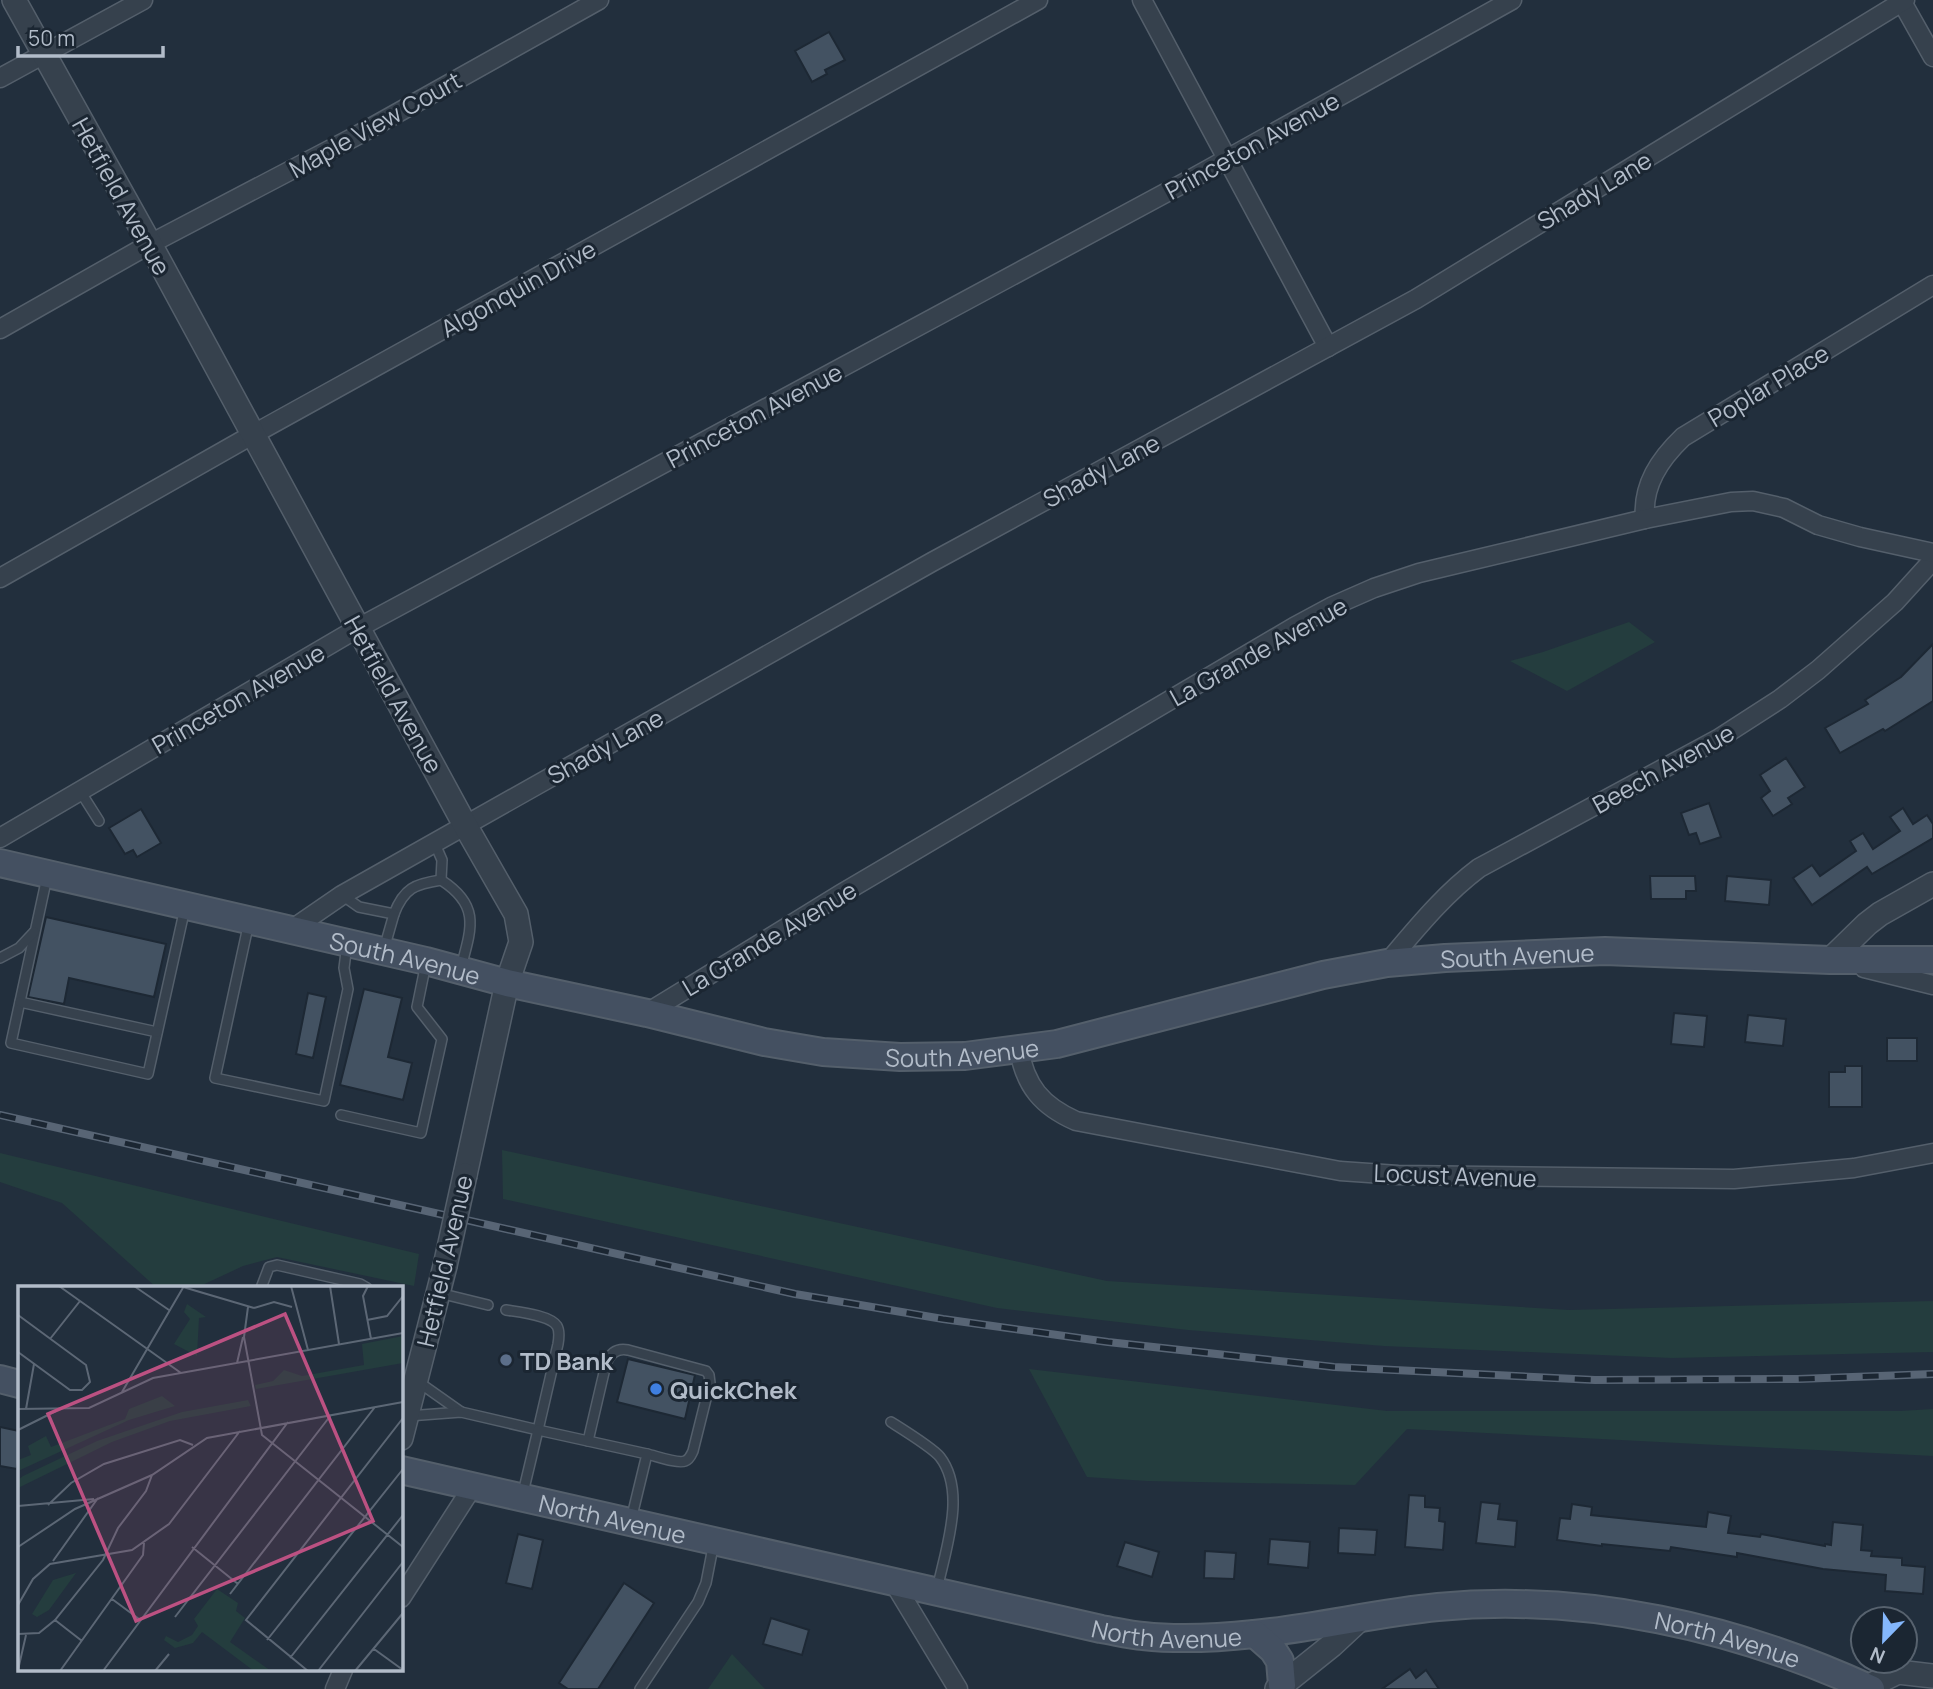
<svg xmlns="http://www.w3.org/2000/svg" width="1933" height="1689" viewBox="0 0 1933 1689" font-family="Manrope,sans-serif">
  <rect width="100%" height="100%" fill="#222f3d"/>
  <g fill="#243d3e">
    <polygon points="1629,622 1655,642 1567,691 1510,661 1543,652"/>
    <polygon points="502,1150 1107,1281 1569,1310 1933,1301 1933,1352 1672,1358 1384,1346 1188,1330 997,1308 503,1199"/>
    <polygon points="0,1153 419,1254 414,1286 277,1257 243,1266 196,1288 157,1288 62,1203 0,1182"/>
    <polygon points="1029,1369 1387,1411 1900,1411 1933,1409 1933,1456 1407,1429 1355,1485 1147,1481 1087,1477"/>
    <polygon points="732,1654 763,1687 765,1689 708,1689"/>
  </g>
  <g fill="#435262" stroke="#1d2834" stroke-width="2">
    <polygon points="829,32 845,60 825,70 827,74 812,82 795,51"/>
    <polygon points="1933,644 1933,701 1885,731 1883,729 1840,753 1825,728 1868,704 1865,700 1901,677"/>
    <polygon points="1786,758 1805,787 1788,798 1792,804 1773,816 1761,798 1770,791 1760,775"/>
    <polygon points="1709,803 1721,837 1700,844 1696,833 1689,835 1681,813"/>
    <polygon points="1903,808 1913,824 1927,815 1933,824 1933,838 1872,874 1867,867 1812,905 1793,878 1812,865 1820,876 1856,851 1850,841 1863,833 1873,849 1900,831 1890,817"/>
    <polygon points="141,809 161,843 137,857 133,850 125,854 109,828"/>
    <polygon points="1650,876 1695,876 1696,891 1686,891 1686,899 1651,899"/>
    <polygon points="1727,876 1771,880 1769,905 1725,901"/>
    <polygon points="46,917 166,944 154,997 69,978 64,1004 28,997"/>
    <polygon points="364,989 402,998 388,1057 412,1063 403,1100 340,1085"/>
    <polygon points="308,993 326,997 313,1058 296,1054"/>
    <polygon points="1674,1013 1707,1016 1704,1047 1671,1044"/>
    <polygon points="1748,1015 1786,1019 1783,1046 1745,1042"/>
    <rect x="1887" y="1038" width="30" height="23"/>
    <polygon points="1845,1066 1862,1066 1862,1107 1829,1107 1829,1072 1845,1072"/>
    <polygon points="628,1359 695,1375 685,1419 617,1402"/>
    <polygon points="0,1427 19,1431 19,1457 17,1469 0,1466"/>
    <polygon points="1409,1495 1425,1496 1425,1507 1440,1508 1439,1521 1445,1522 1443,1550 1405,1547"/>
    <polygon points="1481,1502 1500,1504 1498,1519 1517,1521 1515,1547 1476,1543"/>
    <polygon points="1572,1504 1592,1507 1591,1515 1706,1527 1708,1512 1731,1516 1728,1533 1760,1537 1761,1534 1825,1546 1825,1544 1831,1545 1833,1522 1863,1525 1861,1550 1872,1551 1871,1556 1902,1558 1902,1565 1925,1567 1923,1594 1885,1591 1886,1575 1823,1569 1737,1553 1737,1557 1671,1547 1670,1551 1602,1544 1602,1546 1557,1540 1560,1518 1570,1519"/>
    <polygon points="1339,1528 1377,1530 1375,1555 1338,1553"/>
    <polygon points="518,1534 543,1540 532,1589 506,1583"/>
    <polygon points="1270,1539 1310,1542 1308,1568 1268,1564"/>
    <polygon points="1125,1542 1159,1552 1152,1577 1117,1566"/>
    <polygon points="1205,1551 1236,1553 1234,1579 1204,1578"/>
    <polygon points="624,1583 654,1603 598,1689 568,1689 559,1683"/>
    <polygon points="771,1618 809,1630 802,1655 763,1644"/>
    <polygon points="1410,1669 1416,1678 1426,1670 1439,1689 1382,1689"/>
  </g>
  <g fill="none" stroke-linecap="round" stroke-linejoin="round">
    <defs>
      <g id="service">
        <polyline points="80,791 99,821"/>
        <polyline points="435,844 442,860 441,880"/>
        <polyline points="47,877 11,1043 148,1074 185,908"/>
        <path d="M342,895L359,907L394,914C404,888 415,884 441,880C480,905 472,927 461,967"/>
        <polyline points="249,922 215,1078 324,1101 348,989 344,968 347,944"/>
        <polyline points="384,949 394,914"/>
        <polyline points="0,958 19,948 34,932"/>
        <polyline points="20,1002 157,1032"/>
        <polyline points="341,1115 421,1133 442,1039 417,1007 426,963"/>
        <polyline points="261,1288 269,1267 277,1265 360,1284 367,1288"/>
        <polyline points="439,1293 488,1305"/>
        <polyline points="417,1381 461,1412"/>
        <path d="M408,1416L461,1412L538,1430L558,1344C559,1338 560,1331 557,1326C550,1315 518,1312 506,1310"/>
        <path d="M891,1422C902,1429 933,1448 940,1457C967,1492 945,1551 937,1590"/>
        <path d="M588,1441L606,1364C610,1353 617,1348 628,1350L706,1371L709,1375L710,1383L693,1451C691,1455 690,1459 685,1461C678,1464 656,1456 647,1454"/>
        <polyline points="522,1497 538,1430 647,1454 631,1520"/>
        <polyline points="640,1689 698,1602 706,1583 714,1542"/>
      </g>
      <g id="minor">
        <polyline points="1142,0 1328,347"/>
        <polyline points="1902,2 1933,57"/>
        <polyline points="0,78 143,0"/>
        <polyline points="0,329 150,244 358,135 599,0"/>
        <path d="M1645,519C1642,485 1660,459 1683,437L1933,285"/>
        <polyline points="0,578 252,435 1038,0"/>
        <polyline points="0,838 358,628 1184,183 1512,0"/>
        <polyline points="291,930 342,895 932,562 1416,299 1905,0"/>
        <path d="M1387,963C1416,929 1443,895 1479,868L1718,739L1780,699L1818,670L1895,602L1933,560"/>
        <polyline points="1864,968 1933,985"/>
        <polyline points="647,1013 841,894 1294,627 1333,606 1374,588 1419,573 1645,519 1731,502 1753,501 1784,508 1818,525 1860,537 1933,553"/>
        <path d="M1019,1049C1025,1086 1042,1106 1076,1121L1340,1171L1398,1175L1734,1179L1854,1168L1933,1153"/>
        <polyline points="894,1583 958,1689"/>
        <polyline points="401,1598 473,1486"/>
        <polyline points="335,1689 343,1670"/>
      </g>
      <g id="tertiary">
        <polyline points="14,0 150,244 465,825 516,914 521,942 507,983 465,1175"/>
        <polyline points="1830,960 1867,924 1880,914 1933,884"/>
        <polyline points="401,1438 445,1266"/>
        <polyline points="1867,1687 1898,1672 1933,1676"/>
        <polyline points="1277,1689 1332,1645 1361,1618"/>
      </g>
      <g id="secondary">
        <path id="s1" d="M0,863L426,961L507,983L647,1013L764,1042L823,1052L900,1057L965,1056L1057,1044L1323,975L1387,963L1445,958L1605,951L1830,960H1933"/>
        <polyline points="0,1379 19,1384"/>
        <path id="s2" d="M401,1470L1101,1629C1114,1631 1129,1635 1143,1636C1179,1640 1217,1638 1254,1634C1316,1628 1376,1613 1438,1607C1586,1593 1736,1627 1871,1689"/>
        <polyline points="1255,1634 1273,1650 1280,1661 1282,1685"/>
      </g>
    </defs>
    <use href="#service" stroke="#545f6b" stroke-width="12"/>
    <use href="#minor" stroke="#545f6b" stroke-width="21"/>
    <use href="#tertiary" stroke="#545f6b" stroke-width="26"/>
    <use href="#secondary" stroke="#545f6b" stroke-width="30"/>
    <use href="#service" stroke="#36414d" stroke-width="9"/>
    <use href="#minor" stroke="#36414d" stroke-width="18"/>
    <use href="#tertiary" stroke="#36414d" stroke-width="23"/>
    <use href="#secondary" stroke="#445061" stroke-width="26"/>
    <defs>
      <polyline id="rail" points="0,1115 795,1294 943,1319 1108,1342 1334,1367 1595,1380 1798,1379 1933,1374"/>
    </defs>
    <use href="#rail" stroke="#586575" stroke-width="8"/>
    <use href="#rail" stroke="#1b2632" stroke-width="5" stroke-dasharray="16" stroke-linecap="butt"/>
    <defs>
      <polyline id="tertiary-bridge" points="445,1266 465,1175"/>
    </defs>
    <use href="#tertiary-bridge" stroke="#545f6b" stroke-width="26" stroke-linecap="butt"/>
    <use href="#tertiary-bridge" stroke="#36414d" stroke-width="23"/>
  </g>
  <circle fill="#5c6f8a" stroke="#1b2632" stroke-width="2.5" cx="506" cy="1360" r="7"/>
  <circle fill="#3f7fe0" stroke="#1b2632" stroke-width="2.5" cx="656" cy="1389" r="7"/>
  <g text-anchor="middle" dominant-baseline="central" stroke-width="6" stroke-linejoin="round" paint-order="stroke">
    <g font-size="24" fill="#b2bcc9" stroke="#1b2632">
      <text transform="translate(375 124) rotate(-29)">Maple View Court</text>
      <text transform="translate(1252 145) rotate(-29)">Princeton Avenue</text>
      <text transform="translate(1594 190) rotate(-31)">Shady Lane</text>
      <text transform="translate(122 196) rotate(61)">Hetfield Avenue</text>
      <text transform="translate(518 288) rotate(-29)">Algonquin Drive</text>
      <text transform="translate(1768 385) rotate(-31)">Poplar Place</text>
      <text transform="translate(754 415) rotate(-28)">Princeton Avenue</text>
      <text transform="translate(1101 470) rotate(-28)">Shady Lane</text>
      <text transform="translate(1258 651) rotate(-29)">La Grande Avenue</text>
      <text transform="translate(394 694) rotate(61)">Hetfield Avenue</text>
      <text transform="translate(238 698) rotate(-30)">Princeton Avenue</text>
      <text transform="translate(605 746) rotate(-29)">Shady Lane</text>
      <text transform="translate(1663 768) rotate(-29)">Beech Avenue</text>
      <text transform="translate(769 938) rotate(-31)">La Grande Avenue</text>
      <text stroke="none"><textPath href="#s1" startOffset="1550">South Avenue</textPath></text>
      <text stroke="none"><textPath href="#s1" startOffset="416">South Avenue</textPath></text>
      <text stroke="none"><textPath href="#s1" startOffset="984">South Avenue</textPath></text>
      <text transform="translate(1455 1175) rotate(2)">Locust Avenue</text>
      <text transform="translate(444 1261) rotate(-77)">Hetfield Avenue</text>
      <text stroke="none"><textPath href="#s2" startOffset="217">North Avenue</textPath></text>
      <text stroke="none"><textPath href="#s2" startOffset="784">North Avenue</textPath></text>
      <text stroke="none"><textPath href="#s2" startOffset="1351">North Avenue</textPath></text>
    </g>
    <g font-size="24" font-weight="bold" fill="#b2bcc9" stroke="#1b2632" text-anchor="start">
      <text x="520" y="1360">TD Bank</text>
      <text x="670" y="1389">QuickChek</text>
    </g>
  </g>
  <g transform="translate(18 1286)">
    <rect width="385" height="385" fill="#222f3d"/>
    <path d="M169,18L188,31L181,32L179,70L156,58L172,33L166,26ZM385,50V77L238,103L237,99L255,95L266,84L284,90L346,79L344,58ZM144,110L157,120L111,134L0,185V174L13,169L10,160L28,150L33,161L107,133L111,123ZM230,114L233,120L152,135L94,156L0,202V194L5,190L79,155L164,126ZM58,287L31,324L19,331L14,328L35,294ZM199,303L220,317L218,325L227,332L212,356L253,385H236L184,346L175,357L157,362L146,354L148,350L160,356L174,349L180,340L176,333Z" fill="#243d3e"/>
    <path fill="none" stroke="#5c6775" stroke-width="2" d="M41,0L163,87M116,0L151,24M273,0L290,64M312,0L321,58M350,0L345,10L353,53M165,1L236,22M230,21L226,51L244,149L385,261M236,22L256,16L274,21M0,29L68,79L72,96L64,104H52L0,66M349,34L369,30L385,10M32,53L62,15M219,77L225,51M104,106L166,0M0,123L71,122L135,92L385,47M8,123L16,78M0,144L38,125M30,219L53,197L86,178L162,154L175,159M0,220L76,213M0,261L57,223L134,189L189,152L385,116M174,261L220,298M35,275L80,212M212,308L357,121M94,313L121,333M0,319L15,293L32,278L114,264L151,238L222,145M157,331L313,129M37,334L64,355M0,348L21,347L37,334L85,274L100,242L128,205L134,189M249,354L385,183M356,363L385,384M272,372L385,229M0,384L8,349M42,385L125,269L126,257M85,385L270,136M137,385L151,368M290,385L228,334L385,132M300,385L385,276M337,385L385,327"/>
    <path fill="#bc5182" fill-opacity="0.15" stroke="#bc5182" stroke-width="3.5" d="M267,28L355,235L118,335L30,128Z"/>
    <rect width="385" height="385" fill="none" stroke="#b2bcc9" stroke-width="3.5"/>
  </g>
  <g transform="translate(1884 1640) rotate(203)"><circle r="33" fill="#1b2632" stroke="#57626e" stroke-width="2"/>
  <path d="M0-5L12 26L0 18L-12 26Z" fill="#84b7fc"/>
  <text y="-10" font-size="19" font-weight="bold" text-anchor="middle" fill="#b2bcc9">N</text>
  </g>
  <path d="M18 46v10h145v-10" fill="none" stroke="#b2bcc9" stroke-width="3.5"/>
  <text x="28" y="46" font-size="21" fill="#b2bcc9" stroke="#1b2632" stroke-width="5" paint-order="stroke">50 m</text>
</svg>
